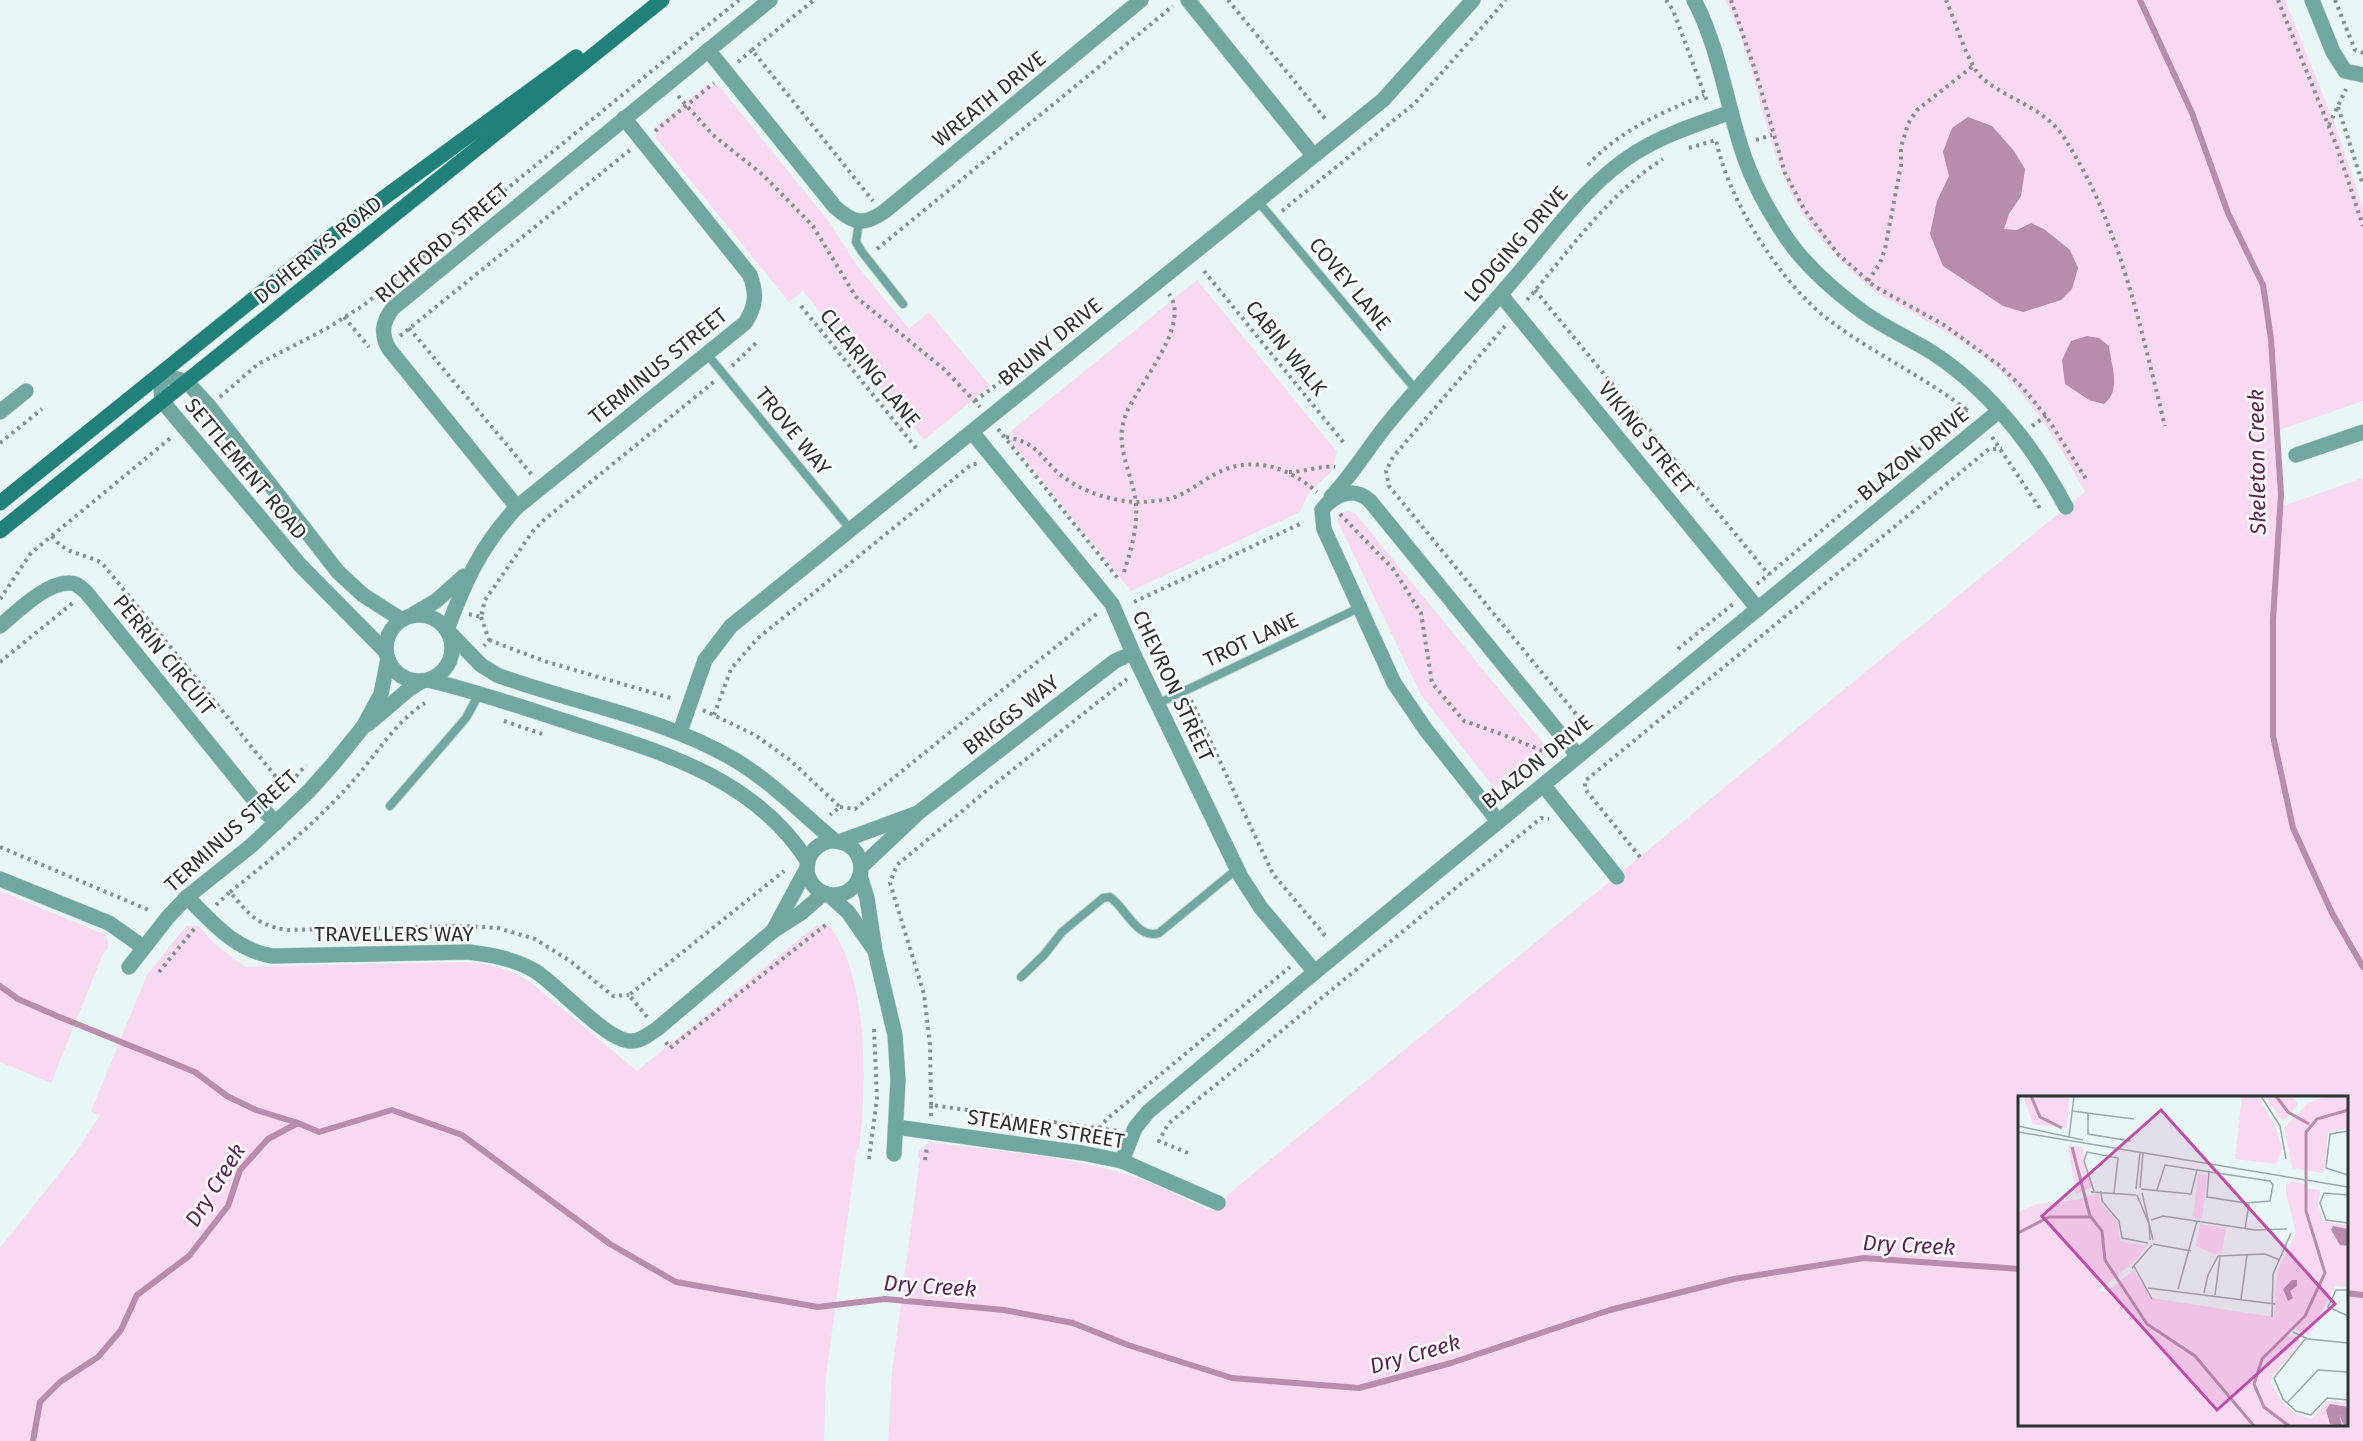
<svg xmlns="http://www.w3.org/2000/svg" width="2363" height="1441" viewBox="0 0 2363 1441" font-family="'Fira Sans',sans-serif">
  <rect width="100%" height="100%" fill="#e8f7f5"/>
  <g fill="#f9d8f1" fill-rule="evenodd">
    <path d="M1725,0H2285L2334,122L2363,208V401L2277,431L2280,507L2363,478V1441H888L892,1372L920,1158L918,1157L919,1150L930,1142C995,1151 1062,1155 1125,1174C1154,1182 1182,1198 1209,1210L2085,492C2061,447 2034,402 1996,367C1968,343 1935,326 1904,308C1894,302 1882,297 1873,290C1853,274 1834,255 1818,235C1762,168 1764,76 1725,0ZM2020,1098H2346V1424H2020Z"/>
    <polygon points="707,85 720,87 830,223 856,264 909,329 929,312 990,386 924,440 803,291 789,302 656,138 657,126"/>
    <polygon points="1197,280 1337,452 1331,472 1308,494 1300,512 1131,591 1011,442 1012,430"/>
    <polygon points="1348,511 1355,513 1543,743 1542,756 1505,786 1492,785 1421,695 1338,522 1338,515"/>
    <polygon points="0,891 106,935 109,946 102,956 51,1083 0,1062"/>
    <path d="M817,925L830,926C869,980 867,1086 859,1149H857L826,1376L824,1441H0V1248L74,1155L100,1115L91,1111L147,975L186,926H199L215,944L245,967L461,962C488,962 511,969 533,984L637,1071Z"/>
  </g>
  <g fill="#b78cad">
    <polygon points="1968,117 1992,126 2014,151 2025,169 2021,196 2009,214 2004,229 2017,230 2031,223 2044,229 2070,250 2078,268 2072,289 2061,300 2023,312 2003,306 1943,266 1930,234 1937,201 1949,176 1943,152 1952,128"/>
    <path d="M2087,336L2099,338L2109,346C2111,366 2122,390 2104,404L2089,400L2065,384L2062,360L2071,341Z"/>
  </g>
  <g fill="none" stroke-linecap="round" stroke-linejoin="round">
    <g stroke="#b78cad" stroke-width="6">
      <polyline points="2140,0 2192,113 2228,213 2263,285 2271,339 2281,494 2273,619 2273,736 2293,828 2332,913 2363,967"/>
      <polyline points="0,986 18,999 57,1016 195,1072 227,1096 256,1110 298,1123"/>
      <polyline points="2346,1293 2363,1295"/>
      <polyline points="33,1441 40,1402 60,1382 98,1357 121,1330 137,1295 189,1256 228,1206 240,1170 268,1139 298,1123 319,1132 392,1110 462,1135 610,1244 676,1282 818,1307 885,1299 1004,1310 1073,1323 1128,1345 1232,1378 1359,1388 1451,1363 1610,1310 1734,1279 1864,1258 2020,1269"/>
    </g>
    <defs>
      <g id="service">
        <polyline points="1257,200 1416,390"/>
        <polyline points="859,222 856,242 862,252 903,304"/>
        <polyline points="707,354 851,530"/>
        <polyline points="1157,704 1359,608"/>
        <polyline points="390,806 466,718 479,694"/>
        <path d="M1021,977L1044,955L1062,932L1103,898L1110,897C1126,908 1137,940 1159,933L1237,869"/>
      </g>
      <g id="minor">
        <polyline points="1188,0 1313,155"/>
        <polyline points="2312,0 2333,52 2345,71 2363,75"/>
        <path d="M708,50L835,207C854,224 864,226 885,211L1141,0"/>
        <polyline points="1501,295 1758,609"/>
        <polyline points="0,412 26,391"/>
        <polyline points="972,432 1112,604 1133,653 1241,877 1261,908 1315,972"/>
        <path d="M1331,497C1353,474 1369,446 1389,422C1433,369 1480,319 1524,267C1558,227 1590,181 1635,153C1665,134 1698,124 1731,112"/>
        <path d="M517,507L389,349C380,333 383,321 393,308L770,0"/>
        <polyline points="412,615 436,601 464,576"/>
        <path d="M0,626C17,612 46,582 70,583C77,583 81,588 86,592L255,801L276,823"/>
        <path d="M447,630C465,581 481,546 517,507L745,323C756,306 757,294 750,275L624,118"/>
        <polyline points="368,724 408,690 422,681"/>
        <polyline points="1544,786 1617,877"/>
        <path d="M1498,821L1426,730L1394,683L1324,529L1322,510C1334,494 1354,486 1370,501L1578,756"/>
        <polyline points="839,842 915,814"/>
        <polyline points="861,867 918,813 1115,661 1133,653"/>
        <polyline points="0,879 109,923 143,947"/>
        <path d="M187,897C212,922 235,950 272,956L469,952C492,955 515,959 535,971C558,985 608,1043 632,1041C641,1041 649,1034 657,1029L773,931L801,913L824,893"/>
        <polyline points="773,931 807,868"/>
        <polyline points="129,967 168,917 187,897 252,845 309,791 334,763 363,727 381,694 388,659"/>
        <polyline points="896,1127 1082,1153 1122,1161 1218,1203"/>
        <polyline points="1122,1161 1135,1128 1148,1112 1315,972 1999,411"/>
      </g>
      <g id="tertiary">
        <path d="M1694,0C1720,49 1726,104 1744,156C1754,185 1770,214 1788,240C1807,267 1837,293 1863,312C1884,327 1908,338 1930,351C1989,389 2034,447 2066,507"/>
        <polyline points="2296,455 2363,432"/>
        <circle cx="419" cy="648" r="33"/>
        <path d="M449,632L481,665L497,675C576,704 662,717 735,760C772,782 802,814 835,841"/>
        <polyline points="386,652 300,565 162,401 160,375 186,381 209,406 338,572 363,595 402,620"/>
        <path d="M428,680C475,691 522,707 568,722C658,751 755,777 808,862"/>
        <polyline points="680,732 705,660 731,626 1383,100 1473,0"/>
        <circle cx="834" cy="868" r="27"/>
        <polyline points="860,876 867,898 875,951 895,1035 898,1080 894,1154"/>
        <polyline points="829,895 848,912 873,948"/>
      </g>
      <g id="secondary">
        <polyline points="0,503 333,235 576,57"/>
        <polyline points="0,531 662,0"/>
      </g>
    </defs>
    <use href="#service" stroke="#c6d4d2" stroke-width="10"/>
    <use href="#minor" stroke="#c6d4d2" stroke-width="16"/>
    <use href="#tertiary" stroke="#c6d4d2" stroke-width="16"/>
    <use href="#secondary" stroke="#c6d4d2" stroke-width="16"/>
    <g stroke="#858f8e" stroke-width="4" stroke-dasharray="3 4.5" stroke-linecap="butt">
      <polyline points="1228,0 1327,121"/>
      <polyline points="1666,0 1673,10 1708,104"/>
      <polyline points="1731,0 1756,73 1785,173 1804,209 1838,254 1874,286 1944,325 1999,365 2022,387 2046,416 2088,482"/>
      <path d="M1946,0C1955,20 1968,65 1982,78C2008,100 2043,107 2063,136C2120,223 2140,326 2165,426"/>
      <polyline points="2278,0 2337,147 2363,226"/>
      <polyline points="2335,0 2355,50 2363,53"/>
      <polyline points="752,50 814,0"/>
      <polyline points="738,62 752,50 873,201"/>
      <polyline points="678,96 713,135 763,175 813,226 856,297 945,370 980,407"/>
      <polyline points="2338,107 2363,185"/>
      <polyline points="2329,125 2346,89"/>
      <polyline points="655,131 714,83"/>
      <polyline points="1756,140 1772,135"/>
      <path d="M1689,148L1716,140C1728,199 1778,279 1825,317C1870,352 1922,375 1967,410"/>
      <path d="M1588,165C1620,130 1661,113 1704,95"/>
      <polyline points="1282,211 1415,103 1506,0"/>
      <polyline points="877,249 1173,6"/>
      <polyline points="1204,271 1344,443"/>
      <polyline points="1868,281 1880,263 1885,249 1901,165 1901,147 1908,124 1917,110 1973,66"/>
      <polyline points="1535,290 1769,575"/>
      <path d="M1527,300C1569,251 1608,194 1663,159"/>
      <polyline points="801,306 917,449"/>
      <polyline points="344,317 369,347"/>
      <polyline points="1505,326 1393,457 1386,471 1389,486 1585,725"/>
      <polyline points="409,328 532,475"/>
      <polyline points="400,336 630,150"/>
      <polyline points="732,366 759,340"/>
      <polyline points="220,397 258,364 326,329 364,305 739,0"/>
      <polyline points="975,401 1032,358"/>
      <polyline points="2032,426 2046,416"/>
      <polyline points="998,429 1120,581"/>
      <path d="M1006,437C1033,442 1036,450 1054,469C1074,489 1108,501 1137,502C1146,502 1159,501 1168,499C1186,495 1201,481 1217,473C1253,455 1288,467 1317,492"/>
      <polyline points="1992,437 2041,510"/>
      <polyline points="0,443 42,409"/>
      <path d="M1289,472C1304,472 1322,465 1335,467"/>
      <polyline points="1340,514 1394,570 1421,613 1432,683 1464,721 1504,735 1550,754 1553,758"/>
      <path d="M52,536C65,555 84,553 102,563L285,788"/>
      <path d="M1124,572C1131,549 1138,528 1136,504C1133,473 1113,446 1126,414C1138,384 1192,325 1169,294"/>
      <polyline points="1757,584 1967,410 1968,412"/>
      <polyline points="0,599 31,553 173,436"/>
      <polyline points="1134,602 1302,523"/>
      <polyline points="469,614 481,617 485,600 533,531 545,519 715,381"/>
      <polyline points="481,617 489,640 484,646"/>
      <polyline points="489,640 544,661 674,699"/>
      <polyline points="1678,649 1733,604"/>
      <polyline points="0,662 74,602"/>
      <polyline points="1191,700 1273,874 1327,938"/>
      <polyline points="703,710 755,735 790,760 840,807 830,815"/>
      <polyline points="714,715 731,669 757,639 972,464 977,464"/>
      <polyline points="504,721 542,734"/>
      <polyline points="291,782 306,765"/>
      <polyline points="840,807 855,809 1099,612"/>
      <polyline points="0,847 151,911"/>
      <polyline points="1640,857 1585,789 1585,781 1989,449 2002,449"/>
      <polyline points="201,861 251,820"/>
      <path d="M230,892C273,858 317,822 353,781C376,755 395,722 425,703"/>
      <path d="M216,905L230,892C250,915 255,924 286,930L467,926L498,928L535,939L570,961L613,996L629,995"/>
      <polyline points="159,972 195,928"/>
      <polyline points="647,1017 629,995 784,871"/>
      <polyline points="666,1042 670,1048 828,923"/>
      <polyline points="931,1105 930,1045 924,994 890,883 897,865 991,787 1127,679"/>
      <polyline points="931,1116 931,1105 1118,1131"/>
      <polyline points="1099,1128 1108,1118 1290,967"/>
      <polyline points="1188,1153 1159,1141 1168,1124 1541,818 1549,819"/>
      <polyline points="869,1159 877,1098 874,1029"/>
      <polyline points="925,1160 927,1147"/>
    </g>
    <use href="#service" stroke="#71a7a1" stroke-width="8"/>
    <use href="#minor" stroke="#71a7a1" stroke-width="15"/>
    <use href="#tertiary" stroke="#71a7a1" stroke-width="15"/>
    <use href="#secondary" stroke="#20817a" stroke-width="15"/>
  </g>
  <g text-anchor="middle" dominant-baseline="central" stroke-width="5" stroke-linejoin="round" paint-order="stroke">
    <g font-size="21" fill="#2c3231" stroke="#fff">
      <text transform="translate(989 99) rotate(-39)">WREATH DRIVE</text>
      <text transform="translate(442 243) rotate(-41)">RICHFORD STREET</text>
      <text transform="translate(1516 244) rotate(-49)">LODGING DRIVE</text>
      <text transform="translate(318 250) rotate(-39)">DOHERTYS ROAD</text>
      <text transform="translate(1350 284) rotate(50)">COVEY LANE</text>
      <text transform="translate(1050 342) rotate(-39)">BRUNY DRIVE</text>
      <text transform="translate(1286 348) rotate(51)">CABIN WALK</text>
      <text transform="translate(658 366) rotate(-39)">TERMINUS STREET</text>
      <text transform="translate(870 368) rotate(51)">CLEARING LANE</text>
      <text transform="translate(793 431) rotate(51)">TROVE WAY</text>
      <text transform="translate(1646 438) rotate(51)">VIKING STREET</text>
      <text transform="translate(1913 454) rotate(-39)">BLAZON DRIVE</text>
      <text transform="translate(246 469) rotate(50)">SETTLEMENT ROAD</text>
      <text transform="translate(1251 640) rotate(-25)">TROT LANE</text>
      <text transform="translate(164 655) rotate(51)">PERRIN CIRCUIT</text>
      <text transform="translate(1173 686) rotate(65)">CHEVRON STREET</text>
      <text transform="translate(1011 715) rotate(-38)">BRIGGS WAY</text>
      <text transform="translate(1537 762) rotate(-39)">BLAZON DRIVE</text>
      <text transform="translate(231 831) rotate(-42)">TERMINUS STREET</text>
      <text x="394" y="934">TRAVELLERS WAY</text>
      <text transform="translate(1046 1129) rotate(9)">STEAMER STREET</text>
    </g>
    <g font-size="22" font-style="italic" fill="#5a2551" stroke="#fff">
      <text transform="translate(2257 462) rotate(-91)">Skeleton Creek</text>
      <text transform="translate(215 1185) rotate(-58)">Dry Creek</text>
      <text transform="translate(1909 1245) rotate(3)">Dry Creek</text>
      <text transform="translate(930 1286) rotate(4)">Dry Creek</text>
      <text transform="translate(1415 1354) rotate(-16)">Dry Creek</text>
    </g>
  </g>
  <g transform="translate(2018 1096)">
    <rect width="330" height="330" fill="#e8f7f5"/>
    <path d="M5,0L51,1L49,32L15,28ZM224,0H239L257,29L264,52L259,68L217,63ZM247,0H275L280,9L265,26ZM308,0H330V32L310,36L306,77L274,72L266,32L290,7ZM50,49L64,51L74,91L58,98ZM180,78L189,79L184,123L175,122ZM276,85L288,89L287,92L303,94L300,107L305,126L330,129V191L317,190L291,240L276,232L270,238L284,246L254,280L253,287L264,306L278,318L294,323L310,305L330,306V330H0V116L19,108L58,104L81,97V105L100,126L102,145L128,150L117,165L80,195L88,196L116,174L133,202L256,221L259,176L278,137L268,97V88ZM182,128L208,132L204,157L197,158L178,150Z" fill="#f9d8f1"/>
    <path d="M315,130L330,133V150L322,149L313,134ZM274,184H279V190L272,195L275,202L270,205L265,193ZM312,308L330,311V330H326L321,318L324,330L312,328L308,314Z" fill="#b78cad"/>
    <path fill="none" stroke="#b78cad" stroke-width="3" d="M13,0L22,21L44,32M258,0L270,16L291,28M54,51L72,120M0,137L31,121H73L84,135L87,164L129,228L177,260L236,330M271,330L246,311L236,288L244,263L287,220L307,177L288,115V36L299,23L330,14"/>
    <path fill="none" stroke="#9da8a7" stroke-width="1.5" d="M243,0L262,30L268,63M54,15L116,23M70,17V38L113,45M0,30L65,44M330,35L312,38L308,72L330,79M0,36L330,91M51,41L56,0M122,92L125,56M118,93L122,57M123,93L173,98L179,74M139,94L147,69L179,74L252,85L255,89L252,105L228,107L189,101L191,75M76,95L66,65L69,56L100,62L96,97M83,95L84,105L101,125L104,142L130,147M73,96L118,99M124,97L135,144M119,99L131,128L132,144M330,99L306,97L302,107L308,124L330,127M133,124L145,120L237,134L269,133M227,133L231,108M135,148L173,155M200,160L247,158L262,164M116,170L134,203M114,172L134,149M130,192L257,208M160,193L179,125M330,194H318L310,211L330,220M186,197L190,179L200,160M197,199L202,161M223,203L229,159M254,221L255,178L273,137M275,236L290,243L330,247M288,242L256,282L265,303L278,315L293,319L309,302L330,304M269,307L300,274L330,276"/>
    <path fill="#bc4daa" fill-opacity="0.15" stroke="#bc4daa" stroke-width="3" d="M143,14L317,208L199,314L24,120Z"/>
    <rect width="330" height="330" fill="none" stroke="#2c3231" stroke-width="3"/>
  </g>
</svg>
